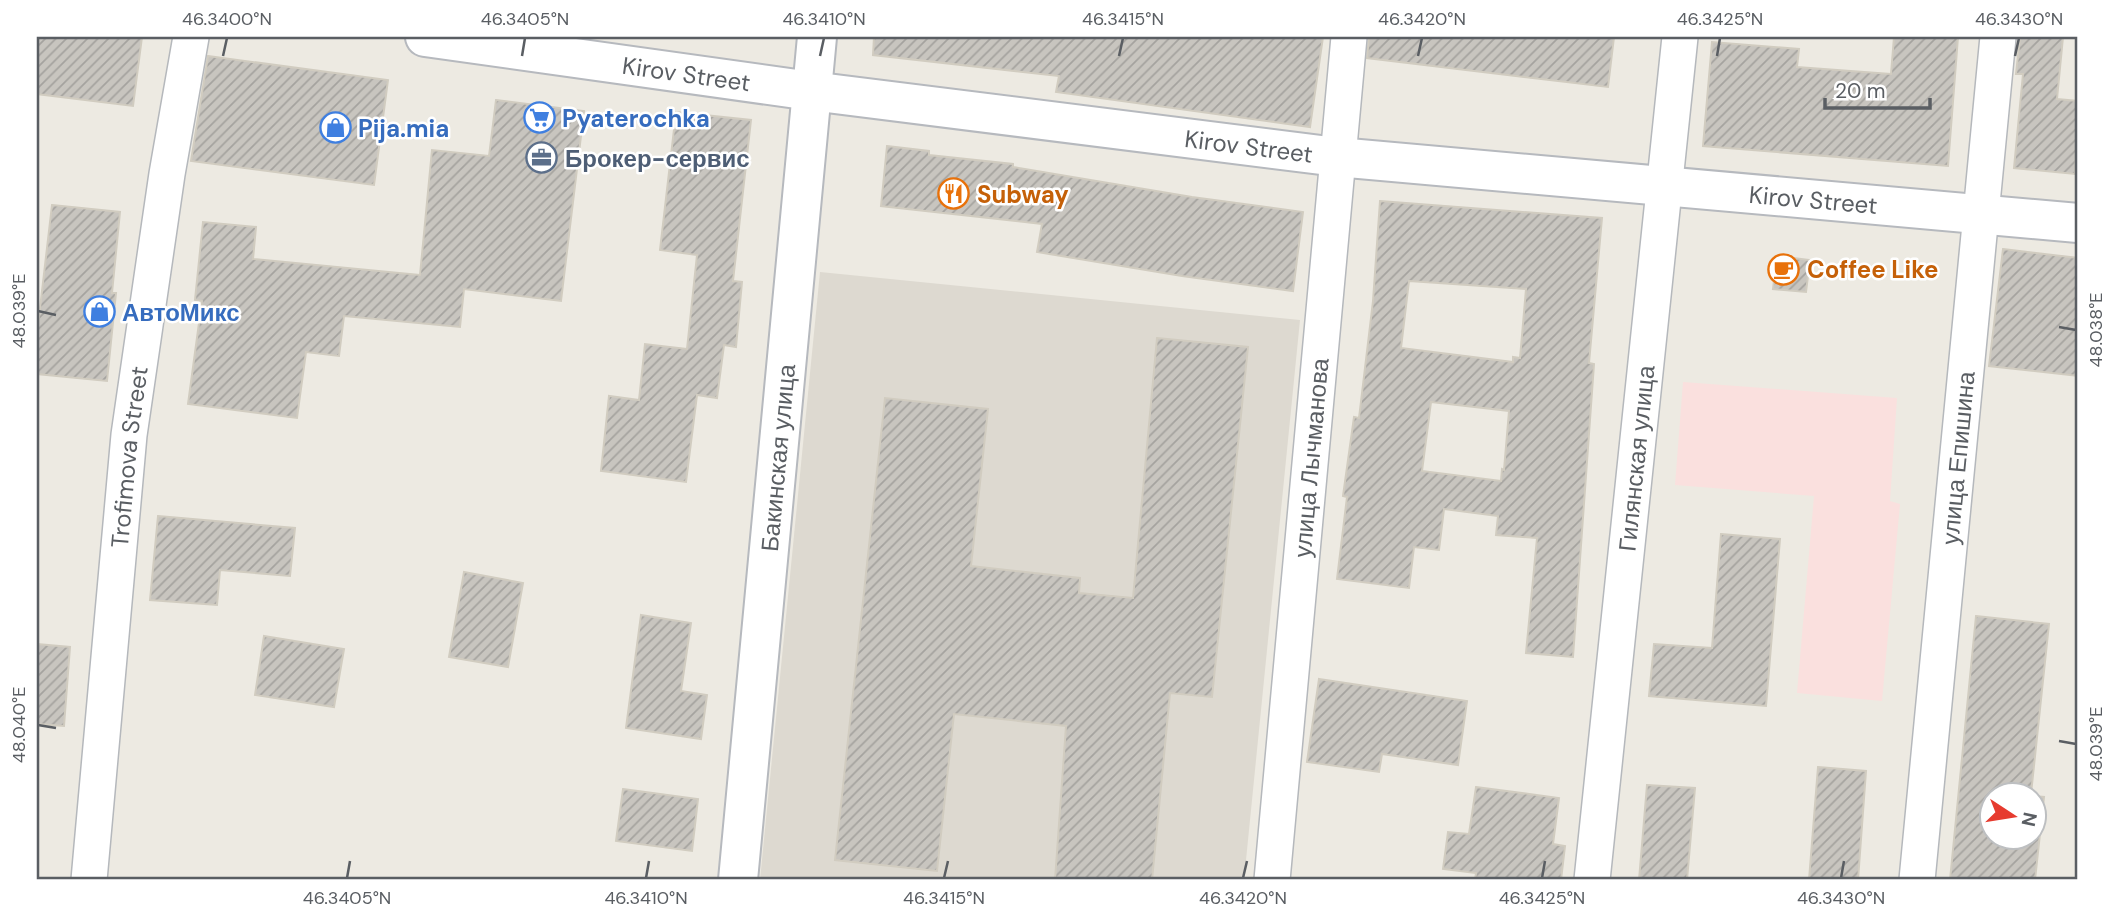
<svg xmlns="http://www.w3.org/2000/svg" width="2115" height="917" viewBox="0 0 2115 917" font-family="'DM Sans',sans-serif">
  <defs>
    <pattern id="building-hatch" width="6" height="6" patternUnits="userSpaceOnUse" patternTransform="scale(1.75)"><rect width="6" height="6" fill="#c8c5bf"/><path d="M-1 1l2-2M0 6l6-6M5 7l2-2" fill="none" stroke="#a5a39f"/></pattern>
  </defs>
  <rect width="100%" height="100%" fill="#edeae2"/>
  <polygon fill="#ddd9d0" points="820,272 1300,320 1244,880 760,880"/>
  <polygon fill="#fae0de" points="1683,382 1897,398 1890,501 1900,504 1882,701 1797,693 1814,496 1675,485"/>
  <g fill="url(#building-hatch)" stroke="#d1ccc0" stroke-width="2" fill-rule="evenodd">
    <polygon points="37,37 142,37 133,106 37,94"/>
    <polygon points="874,37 1323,37 1310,127 1056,92 1059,76 873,55"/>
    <polygon points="1369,37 1614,37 1608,87 1367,58"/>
    <polygon points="1894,37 1958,37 1948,166 1703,146 1712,42 1799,49 1797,67 1891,74"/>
    <polygon points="2020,37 2063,37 2057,99 2078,101 2075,174 2014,168 2023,74 2016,74"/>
    <polygon points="208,56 388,80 374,185 191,161"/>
    <polygon points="496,100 584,111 561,301 464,289 460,327 344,316 339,356 306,352 297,418 188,404 202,301 195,300 203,222 256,227 253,259 420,275 432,150 489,156"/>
    <polygon points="676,112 751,120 733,281 742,282 736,347 724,345 717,398 697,395 686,482 601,471 609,396 639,400 645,344 687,349 697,255 660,250"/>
    <polygon points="887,146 929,151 929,155 1013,164 1013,167 1192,197 1303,212 1293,291 1182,276 1037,252 1042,224 881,206"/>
    <path d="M1380,201L1602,218L1589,363L1594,364L1573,657L1526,653L1537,538L1496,535L1498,516L1444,509L1439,550L1414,547L1409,588L1337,579L1347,497L1343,496L1354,417L1359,418L1373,301ZM1409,281L1526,289L1520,358L1513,357V362L1401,348ZM1431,402L1509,411L1504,470L1502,469L1501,481L1422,471Z"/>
    <polygon points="52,205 120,212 112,293 116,293 107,381 37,374 37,334"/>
    <polygon points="2003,249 2078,258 2078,376 1989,366"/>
    <polygon points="1777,256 1810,260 1806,292 1773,289"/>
    <polygon points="1157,338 1248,347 1212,697 1170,693 1152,880 1055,880 1066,726 954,714 937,871 835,860 885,398 988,409 971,566 1080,578 1079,593 1133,598"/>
    <polygon points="158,516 295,528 290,576 220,570 217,605 150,600"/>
    <polygon points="1721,534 1780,539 1766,706 1649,696 1654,644 1712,648"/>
    <polygon points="464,572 523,583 508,667 449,657"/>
    <polygon points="641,615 691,623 681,691 707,695 701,739 626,728"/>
    <polygon points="1976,616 2049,624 2031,794 1992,794 1992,836 2034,836 2034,796 2044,797 2035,880 1950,880"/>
    <polygon points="264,636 344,649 334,707 255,695"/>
    <polygon points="37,644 70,647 64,726 37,724"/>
    <polygon points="1319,679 1467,701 1458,765 1382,754 1379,772 1307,762"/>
    <polygon points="1818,767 1866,771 1858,880 1809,880"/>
    <polygon points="1647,785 1695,788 1687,880 1639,880"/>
    <polygon points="1476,787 1559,798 1553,844 1565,846 1561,880 1475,880 1476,873 1443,869 1448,832 1469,834"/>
    <polygon points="623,789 698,799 692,851 616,841"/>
  </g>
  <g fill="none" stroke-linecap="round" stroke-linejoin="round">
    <defs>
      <g id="street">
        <path id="s1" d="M89,880L129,435L167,174L191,37"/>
        <path id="s2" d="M1272,880L1349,37"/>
        <path id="s3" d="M1592,880L1680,37"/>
        <path id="s4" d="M1917,880L1998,37"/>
      </g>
      <g id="secondary">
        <path id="s5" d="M425,37L811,91L1337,157L2078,223"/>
        <path id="s6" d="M738,880L817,37"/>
      </g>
    </defs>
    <use href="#street" stroke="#b5b8bc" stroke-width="38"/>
    <use href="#secondary" stroke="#b6b9be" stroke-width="42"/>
    <use href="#street" stroke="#fff" stroke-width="35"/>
    <use href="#secondary" stroke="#fff" stroke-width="38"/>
  </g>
  <path fill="none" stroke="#5a5e63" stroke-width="2.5" d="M223,56L227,38M522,56L525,38M820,56L824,38M1119,56L1123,38M1418,56L1422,38M1717,56L1720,38M2015,56L2019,38M38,311L56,315M2059,327L2076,330M38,725L56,728M2059,741L2076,744M347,878L350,861M646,878L649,861M944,878L948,861M1243,878L1247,861M1542,878L1545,861M1841,878L1844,861"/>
  <defs>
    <symbol id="supermarket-ring" viewBox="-11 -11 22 22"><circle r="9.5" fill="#fff" stroke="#3f7fe0" stroke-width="1.5"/><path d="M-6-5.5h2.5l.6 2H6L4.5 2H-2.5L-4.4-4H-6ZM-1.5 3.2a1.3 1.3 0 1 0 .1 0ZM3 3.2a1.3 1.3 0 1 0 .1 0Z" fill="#3f7fe0"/></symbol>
    <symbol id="shop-ring" viewBox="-11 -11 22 22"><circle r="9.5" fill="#fff" stroke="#3f7fe0" stroke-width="1.5"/><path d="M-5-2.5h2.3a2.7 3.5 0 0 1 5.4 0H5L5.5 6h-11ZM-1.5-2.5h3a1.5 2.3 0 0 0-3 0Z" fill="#3f7fe0"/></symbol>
    <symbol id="office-ring" viewBox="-11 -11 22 22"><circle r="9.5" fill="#fff" stroke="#5c6f8a" stroke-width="1.5"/><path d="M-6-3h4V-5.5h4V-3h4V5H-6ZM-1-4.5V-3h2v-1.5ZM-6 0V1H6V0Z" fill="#5c6f8a"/></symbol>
    <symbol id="restaurant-ring" viewBox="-11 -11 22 22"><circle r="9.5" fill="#fff" stroke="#e8710a" stroke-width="1.5"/><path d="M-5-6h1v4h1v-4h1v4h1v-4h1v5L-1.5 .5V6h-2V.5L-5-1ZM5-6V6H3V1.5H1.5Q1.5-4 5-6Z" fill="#e8710a"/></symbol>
    <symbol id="cafe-ring" viewBox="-11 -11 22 22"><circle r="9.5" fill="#fff" stroke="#e8710a" stroke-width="1.5"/><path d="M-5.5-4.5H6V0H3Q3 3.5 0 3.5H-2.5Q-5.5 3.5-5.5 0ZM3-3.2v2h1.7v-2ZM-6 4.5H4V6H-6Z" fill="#e8710a"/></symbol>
  </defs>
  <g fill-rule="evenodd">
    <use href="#supermarket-ring" x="522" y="100" width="35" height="35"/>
    <use href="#shop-ring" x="318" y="110" width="35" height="35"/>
    <use href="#office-ring" x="524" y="140" width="35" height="35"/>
    <use href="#restaurant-ring" x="936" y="176" width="35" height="35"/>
    <use href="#cafe-ring" x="1766" y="252" width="35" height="35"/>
    <use href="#shop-ring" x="82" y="294" width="35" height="35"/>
  </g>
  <g text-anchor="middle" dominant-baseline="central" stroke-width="5" stroke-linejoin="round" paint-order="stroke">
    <g font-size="24" fill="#5a5e63" stroke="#fff">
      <text stroke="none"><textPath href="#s5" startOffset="264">Kirov Street</textPath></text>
      <text stroke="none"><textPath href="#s5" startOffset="831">Kirov Street</textPath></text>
      <text stroke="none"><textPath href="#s5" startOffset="1398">Kirov Street</textPath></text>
      <text stroke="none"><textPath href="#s1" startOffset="425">Trofimova Street</textPath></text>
      <text stroke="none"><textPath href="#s6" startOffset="424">Бакинская улица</textPath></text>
      <text stroke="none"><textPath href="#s2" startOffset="424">улица Лычманова</textPath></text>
      <text stroke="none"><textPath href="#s3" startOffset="424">Гилянская улица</textPath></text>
      <text stroke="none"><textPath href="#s4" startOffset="424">улица Епишина</textPath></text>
    </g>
    <g font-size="24" font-weight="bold" fill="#366cbe" stroke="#fff" text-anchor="start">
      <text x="562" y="118">Pyaterochka</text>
      <text x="358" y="128">Pija.mia</text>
      <text x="122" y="312">АвтоМикс</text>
    </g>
    <g font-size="24" font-weight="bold" fill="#4e5e75" stroke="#fff" text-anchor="start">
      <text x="565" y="158">Брокер-сервис</text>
    </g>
    <g font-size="24" font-weight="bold" fill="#c56008" stroke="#fff" text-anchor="start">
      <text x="977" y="194">Subway</text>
      <text x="1807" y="269">Coffee Like</text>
    </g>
  </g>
  <rect width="2115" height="917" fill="none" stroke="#ffffff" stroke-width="77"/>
  <g transform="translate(2013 816) rotate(102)"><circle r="33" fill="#ffffff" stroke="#bdbfc1" stroke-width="2"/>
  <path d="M0-5L12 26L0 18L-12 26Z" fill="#e63b2f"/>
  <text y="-10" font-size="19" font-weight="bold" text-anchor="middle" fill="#5a5e63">N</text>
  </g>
  <path d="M1825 98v10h105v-10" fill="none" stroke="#5a5e63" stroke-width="3.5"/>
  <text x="1835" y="98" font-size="21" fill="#5a5e63" stroke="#ffffff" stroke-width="5" paint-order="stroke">20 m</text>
  <rect x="38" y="38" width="2038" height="840" fill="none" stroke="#5a5e63" stroke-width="2.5"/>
  <g font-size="18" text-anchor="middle" fill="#5a5e63">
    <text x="227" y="25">46.3400°N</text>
    <text x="525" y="25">46.3405°N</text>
    <text x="824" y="25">46.3410°N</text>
    <text x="1123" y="25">46.3415°N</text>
    <text x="1422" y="25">46.3420°N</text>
    <text x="1720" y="25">46.3425°N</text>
    <text x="2019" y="25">46.3430°N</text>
    <text transform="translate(19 311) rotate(-90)" y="6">48.039°E</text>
    <text transform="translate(2096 330) rotate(-90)" y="6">48.038°E</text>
    <text transform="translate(19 725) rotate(-90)" y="6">48.040°E</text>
    <text transform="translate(2096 744) rotate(-90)" y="6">48.039°E</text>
    <text x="347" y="904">46.3405°N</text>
    <text x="646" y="904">46.3410°N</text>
    <text x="944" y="904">46.3415°N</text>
    <text x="1243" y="904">46.3420°N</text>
    <text x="1542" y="904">46.3425°N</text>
    <text x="1841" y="904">46.3430°N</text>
  </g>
</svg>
